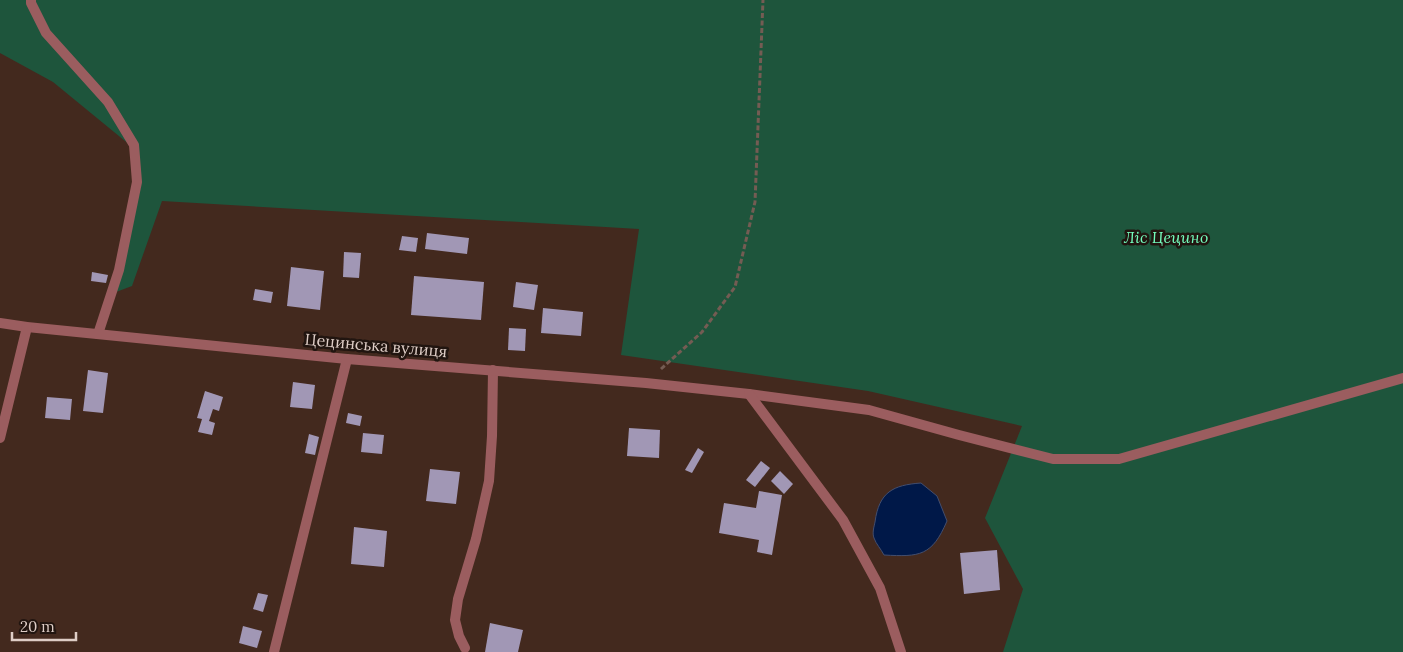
<svg xmlns="http://www.w3.org/2000/svg" width="1403" height="652" viewBox="0 0 1403 652" font-family="Lora,serif">
  <rect width="100%" height="100%" fill="#43291e"/>
  <polygon fill="#1e553c" points="0,0 1403,0 1403,652 1003,652 1023,589 985,518 1022,426 868,391 621,355 639,229 162,201 132,286 116,292 137,182 136,150 53,82 0,53"/>
  <path fill="#001848" stroke="#434e6e" d="M921,483L937,496L947,521C932,556 920,557 884,555C881,549 876,544 874,538C872,533 874,527 875,522C879,492 893,485 921,483Z"/>
  <g fill="#a197b5">
    <polygon points="427,233 469,238 467,254 425,249"/>
    <polygon points="402,236 418,238 416,252 399,250"/>
    <polygon points="344,252 361,253 359,278 343,277"/>
    <polygon points="291,267 324,271 320,310 287,306"/>
    <polygon points="92,272 108,275 106,283 91,281"/>
    <polygon points="414,276 484,282 481,320 411,315"/>
    <polygon points="516,282 538,285 534,310 513,307"/>
    <polygon points="255,289 273,292 271,303 253,300"/>
    <polygon points="543,308 583,312 581,336 541,333"/>
    <polygon points="509,328 526,329 525,351 508,350"/>
    <polygon points="88,370 108,373 103,413 83,411"/>
    <polygon points="293,382 315,385 312,409 290,407"/>
    <polygon points="205,391 223,397 219,411 213,409 209,421 215,423 212,435 198,432 202,419 197,418"/>
    <polygon points="47,397 72,399 70,420 45,418"/>
    <polygon points="348,413 362,416 360,426 346,423"/>
    <polygon points="629,428 660,430 659,458 627,456"/>
    <polygon points="363,433 384,435 382,454 361,452"/>
    <polygon points="309,434 319,437 315,455 305,453"/>
    <polygon points="698,448 704,452 692,473 685,470"/>
    <polygon points="761,461 770,468 755,487 746,480"/>
    <polygon points="430,469 460,472 456,504 426,501"/>
    <polygon points="780,471 793,484 784,494 771,481"/>
    <polygon points="759,491 782,495 772,555 757,552 759,540 719,533 724,503 756,508"/>
    <polygon points="354,527 387,531 384,567 351,564"/>
    <polygon points="997,550 1000,590 964,594 960,553"/>
    <polygon points="258,593 268,595 263,612 253,609"/>
    <polygon points="490,623 523,630 518,652 485,652"/>
    <polygon points="243,626 262,631 257,648 239,643"/>
  </g>
  <g fill="none" stroke-linecap="round" stroke-linejoin="round">
    <polyline stroke="#745c53" stroke-width="3" stroke-dasharray="5 2.5" stroke-linecap="butt" points="661,369 702,332 735,287 755,202 763,0"/>
    <g stroke="#9b5d5f" stroke-width="10">
      <polyline points="31,0 31,3 46,33 108,102 134,145 137,182 119,270 98,334"/>
      <polyline points="465,648 459,636 455,620 458,599 476,539 489,481 492,436 493,370"/>
    </g>
    <g stroke="#9b5d5f" stroke-width="10">
      <polyline points="0,323 27,327 347,359 646,383 749,394 869,410 959,435 1053,459 1119,459 1403,378"/>
      <polyline points="749,394 843,520 880,588 901,652"/>
      <polyline points="0,438 27,327"/>
      <polyline points="274,652 347,359"/>
    </g>
  </g>
  <g text-anchor="middle" dominant-baseline="central" stroke-width="5" stroke-linejoin="round" paint-order="stroke">
    <g font-size="16" font-style="italic" fill="#74fcbc" stroke="#211510">
      <text x="1166" y="237">Ліс Цецино</text>
    </g>
    <g font-size="16" fill="#decdc6" stroke="#211510">
      <text transform="translate(376 345) rotate(5)">Цецинська вулиця</text>
    </g>
  </g>
  <path d="M12 632v8h64v-8" fill="none" stroke="#decdc6" stroke-width="2.5"/>
  <text x="20" y="632" font-size="15" fill="#decdc6" stroke="#211510" stroke-width="4" paint-order="stroke">20 m</text>
</svg>
